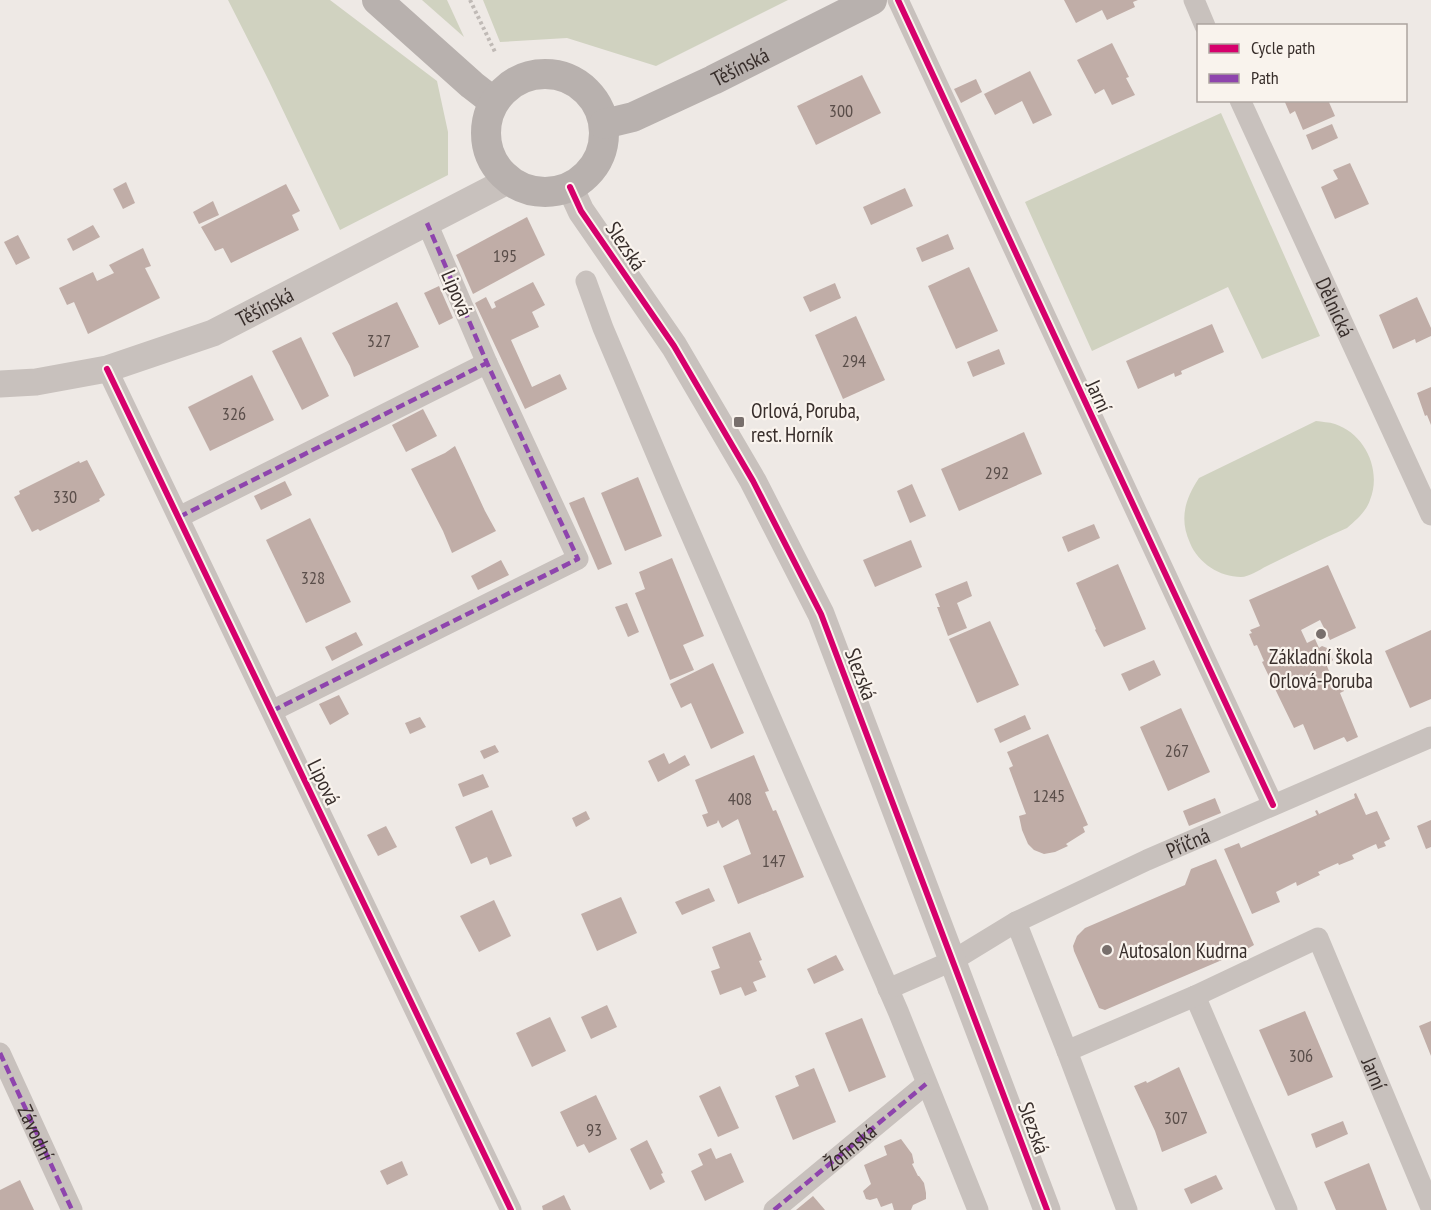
<svg xmlns="http://www.w3.org/2000/svg" width="1431" height="1210" viewBox="0 0 1431 1210" font-family="'PT Sans Narrow',sans-serif">
  <rect width="100%" height="100%" fill="#eee9e5"/>
  <g fill="#d0d2c0">
    <polygon points="228,0 330,0 437,81 448,132 448,175 340,230 269,81"/>
    <polygon points="422,0 447,0 464,37"/>
    <polygon points="483,0 788,0 656,66 567,38 500,42"/>
    <polygon points="1221,113 1320,336 1262,359 1228,287 1092,351 1025,202"/>
    <path d="M1316,421C1322,422 1329,422 1335,424C1365,434 1382,470 1370,500C1366,512 1356,520 1347,528C1320,540 1293,553 1267,566C1259,570 1249,577 1241,577C1220,577 1198,563 1190,543C1179,519 1185,499 1199,478Z"/>
  </g>
  <g fill="#c0ada7">
    <polygon points="1064,0 1138,0 1133,2 1135,7 1107,20 1102,10 1076,23"/>
    <polygon points="1112,43 1129,77 1126,78 1135,95 1112,105 1104,89 1095,94 1077,60"/>
    <polygon points="1030,71 1052,115 1033,124 1022,101 995,115 984,94"/>
    <polygon points="862,75 881,113 816,145 797,106"/>
    <polygon points="976,79 982,92 961,103 954,89"/>
    <polygon points="1284,100 1328,100 1335,116 1303,130 1295,111 1290,114"/>
    <polygon points="1332,124 1338,138 1312,150 1306,135"/>
    <polygon points="1350,163 1369,204 1335,219 1321,187 1338,179 1333,170"/>
    <polygon points="126,182 135,203 123,209 113,189"/>
    <polygon points="286,184 300,211 292,215 299,230 231,263 223,248 215,251 201,227"/>
    <polygon points="905,188 913,206 871,225 863,207"/>
    <polygon points="213,201 219,215 199,224 193,212"/>
    <polygon points="527,217 545,255 473,294 456,255"/>
    <polygon points="93,225 100,237 73,251 67,239"/>
    <polygon points="948,234 954,249 922,262 916,248"/>
    <polygon points="18,235 30,258 16,265 4,242"/>
    <polygon points="143,248 151,266 145,268 160,298 88,334 74,302 67,305 59,288 93,272 97,281 114,273 109,265"/>
    <polygon points="969,267 998,331 956,349 928,286"/>
    <polygon points="533,282 545,305 532,312 539,327 511,340 532,387 560,374 567,389 525,409 475,303 486,297 492,309 496,307 494,302"/>
    <polygon points="835,283 841,298 810,312 803,297"/>
    <polygon points="439,286 453,318 439,325 424,293"/>
    <polygon points="1417,297 1431,328 1431,336 1416,343 1415,339 1393,349 1379,315"/>
    <polygon points="397,302 419,347 354,377 350,366 332,333"/>
    <polygon points="856,316 885,380 843,399 815,335"/>
    <polygon points="1212,324 1224,352 1181,371 1182,374 1175,377 1174,373 1138,389 1126,361"/>
    <polygon points="301,337 329,396 302,410 272,351"/>
    <polygon points="999,349 1005,364 973,377 967,362"/>
    <polygon points="252,375 274,420 210,451 188,407"/>
    <polygon points="1431,387 1431,425 1427,415 1425,416 1417,393"/>
    <polygon points="423,409 437,436 406,452 392,425"/>
    <polygon points="1024,432 1042,474 959,511 941,469"/>
    <polygon points="455,446 485,511 496,531 452,553 443,531 411,469 445,453"/>
    <polygon points="87,460 105,495 99,499 100,501 40,531 38,529 32,532 14,497 20,494 19,491 79,461 80,463"/>
    <polygon points="638,477 662,536 625,551 601,493"/>
    <polygon points="285,481 292,495 261,510 254,496"/>
    <polygon points="912,484 926,516 910,523 897,491"/>
    <polygon points="584,497 612,564 598,570 569,503"/>
    <polygon points="310,518 351,602 306,623 266,540"/>
    <polygon points="1094,524 1100,538 1068,552 1062,537"/>
    <polygon points="911,540 922,567 875,587 863,560"/>
    <polygon points="672,558 704,636 683,645 694,670 670,680 635,593 645,589 639,572"/>
    <polygon points="501,560 509,575 478,590 471,576"/>
    <polygon points="1118,564 1146,629 1104,647 1095,630 1096,629 1076,583"/>
    <polygon points="1328,565 1356,628 1330,640 1320,620 1301,630 1307,643 1315,639 1319,648 1322,646 1327,648 1333,660 1327,666 1335,686 1341,683 1344,691 1340,693 1358,737 1347,742 1344,737 1314,750 1303,724 1294,728 1262,662 1264,661 1257,645 1254,646 1249,634 1252,633 1250,630 1260,626 1249,600"/>
    <polygon points="967,581 972,596 957,603 967,628 948,636 937,607 940,607 935,594"/>
    <polygon points="627,603 639,632 628,637 615,607"/>
    <polygon points="990,621 1019,685 977,703 949,639"/>
    <polygon points="1431,630 1431,699 1410,708 1385,651"/>
    <polygon points="356,632 363,645 332,661 325,647"/>
    <polygon points="1154,660 1161,675 1129,691 1121,674"/>
    <polygon points="713,663 744,733 711,749 691,703 681,708 670,684"/>
    <polygon points="339,695 349,714 330,725 319,704"/>
    <polygon points="1181,708 1210,772 1168,791 1140,727"/>
    <polygon points="1025,715 1031,729 1000,743 994,729"/>
    <polygon points="420,717 426,727 410,734 405,723"/>
    <polygon points="1048,734 1088,825 1083,827 1085,832 1066,844 1068,846 1055,852 1044,854 1034,850 1028,844 1022,830 1019,816 1026,814 1009,768 1013,766 1007,752"/>
    <polygon points="495,745 499,752 484,759 480,751"/>
    <polygon points="664,753 669,764 685,755 690,765 658,782 648,761"/>
    <polygon points="754,755 769,791 765,792 773,811 776,810 804,877 738,904 723,866 751,854 738,819 722,828 718,820 717,823 707,827 702,815 708,813 695,780"/>
    <polygon points="483,774 489,787 463,797 458,784"/>
    <polygon points="1356,793 1366,815 1377,811 1390,839 1384,842 1386,846 1378,849 1376,844 1352,855 1354,859 1339,865 1338,863 1318,872 1320,875 1297,886 1296,882 1276,892 1280,902 1252,914 1224,849 1239,843 1241,848 1317,815 1315,811 1317,810 1319,814 1355,798 1354,794"/>
    <polygon points="1215,798 1221,813 1189,826 1183,811"/>
    <polygon points="492,810 512,856 490,865 487,857 471,864 455,827"/>
    <polygon points="586,811 590,819 576,827 572,818"/>
    <polygon points="1431,820 1431,847 1426,849 1417,826"/>
    <polygon points="386,826 397,847 378,856 367,835"/>
    <polygon points="1216,859 1254,945 1235,956 1229,957 1105,1010 1099,1008 1074,951 1073,946 1077,936 1085,928 1185,885 1191,869"/>
    <polygon points="709,888 715,901 682,915 675,902"/>
    <polygon points="621,897 637,933 597,951 581,914"/>
    <polygon points="494,900 511,936 479,952 460,916"/>
    <polygon points="750,932 762,960 759,961 766,977 753,982 757,991 745,996 741,987 720,995 711,971 720,968 712,947"/>
    <polygon points="836,955 844,970 814,984 807,969"/>
    <polygon points="607,1005 617,1027 591,1039 581,1017"/>
    <polygon points="1305,1011 1333,1077 1288,1096 1259,1030"/>
    <polygon points="550,1017 566,1051 532,1067 516,1033"/>
    <polygon points="862,1018 886,1077 849,1092 825,1033"/>
    <polygon points="1431,1021 1431,1056 1419,1026"/>
    <polygon points="1179,1067 1207,1133 1162,1152 1155,1131 1134,1086 1146,1081 1147,1083"/>
    <polygon points="814,1068 836,1122 793,1140 775,1096 799,1086 795,1076"/>
    <polygon points="720,1086 739,1128 718,1137 699,1096"/>
    <polygon points="596,1095 617,1139 589,1153 584,1144 577,1147 560,1112"/>
    <polygon points="1343,1121 1348,1134 1316,1148 1311,1134"/>
    <polygon points="901,1139 912,1154 914,1163 912,1164 918,1176 919,1176 924,1183 926,1193 926,1199 913,1205 911,1210 894,1210 892,1203 881,1207 877,1198 870,1200 866,1199 863,1191 871,1184 864,1165 887,1155 884,1146"/>
    <polygon points="647,1140 663,1173 661,1174 665,1182 650,1190 630,1149"/>
    <polygon points="711,1148 716,1159 731,1153 744,1182 705,1201 691,1171 703,1165 698,1154"/>
    <polygon points="402,1161 408,1175 387,1185 380,1171"/>
    <polygon points="1369,1163 1387,1210 1336,1210 1324,1182"/>
    <polygon points="1216,1175 1223,1189 1191,1204 1184,1189"/>
    <polygon points="20,1180 34,1210 0,1210 0,1190"/>
    <polygon points="564,1195 571,1210 543,1210 542,1206"/>
    <polygon points="813,1196 825,1210 796,1210"/>
  </g>
  <g fill="none" stroke-linecap="round" stroke-linejoin="round">
    <polyline stroke="#c0bab6" stroke-width="4" stroke-dasharray="3 3" stroke-linecap="butt" points="470,0 495,52"/>
    <g stroke="#c8c1bd" stroke-width="21">
      <polyline points="898,0 1273,805"/>
      <polyline points="1194,0 1205,26"/>
      <path id="s1" d="M1240,100L1431,515"/>
      <polyline points="586,281 603,328 672,491 898,1011 978,1210"/>
      <polyline points="107,369 511,1210"/>
      <polyline points="179,517 487,363"/>
      <polyline points="272,711 578,559 487,363 427,223"/>
      <polyline points="1016,922 1067,1051 1127,1210"/>
      <path id="s2" d="M888,989L952,961L1016,922L1147,860L1431,737"/>
      <polyline points="1195,996 1287,1210"/>
      <path id="s3" d="M1067,1051L1195,996L1318,938L1431,1208"/>
      <polyline points="0,1053 72,1210"/>
      <path id="s4" d="M774,1210L926,1084"/>
    </g>
    <g stroke="#c8c1bd" stroke-width="27">
      <polyline points="570,187 581,211 674,346 753,481 821,614 1047,1210"/>
      <path id="s5" d="M0,384L36,382L107,369L213,333L509,180"/>
    </g>
    <g stroke="#b8b1ae" stroke-width="30">
      <polyline points="377,0 472,85 494,102"/>
      <circle cx="545" cy="133" r="59"/>
      <path id="s6" d="M604,124L633,117L713,80L872,0"/>
    </g>
    <g stroke="#8e44ad" stroke-width="4.5" stroke-dasharray="9 4.5" stroke-linecap="butt">
      <polyline points="179,517 487,363"/>
      <polyline points="272,711 578,559 487,363 427,223"/>
      <path id="s7" d="M0,1053L72,1210"/>
      <polyline points="774,1210 926,1084"/>
    </g>
    <defs>
      <g id="cycleway">
        <polyline points="898,0 1273,805"/>
        <polyline points="570,187 581,211 674,346 753,481 821,614 1047,1210"/>
        <polyline points="107,369 511,1210"/>
      </g>
    </defs>
    <use href="#cycleway" stroke="#f9f3ed" stroke-width="10"/>
    <use href="#cycleway" stroke="#d6006c" stroke-width="6"/>
  </g>
  <g fill="#786f6c" stroke="#f9f3ed" stroke-width="2">
    <rect x="733" y="416" width="12" height="12" rx="3"/>
    <circle cx="1321" cy="634" r="6"/>
    <circle cx="1107" cy="950" r="6"/>
  </g>
  <g text-anchor="middle" dominant-baseline="central" stroke-width="4.5" stroke-linejoin="round" paint-order="stroke">
    <g font-size="18" fill="#5a4e4a">
      <text x="841" y="110">300</text>
      <text x="505" y="255">195</text>
      <text x="379" y="340">327</text>
      <text x="854" y="360">294</text>
      <text x="234" y="413">326</text>
      <text x="997" y="472">292</text>
      <text x="65" y="496">330</text>
      <text x="313" y="577">328</text>
      <text x="1177" y="750">267</text>
      <text x="1049" y="795">1245</text>
      <text x="740" y="798">408</text>
      <text x="774" y="860">147</text>
      <text x="1301" y="1055">306</text>
      <text x="1176" y="1117">307</text>
      <text x="594" y="1129">93</text>
    </g>
    <g font-size="21" fill="#382e2b" stroke="#f9f3ed">
      <text stroke="none"><textPath href="#s6" startOffset="148">Těšínská</textPath></text>
      <text transform="translate(626 246) rotate(56)">Slezská</text>
      <text transform="translate(457 293) rotate(67)">Lipová</text>
      <text stroke="none"><textPath href="#s5" startOffset="278">Těšínská</textPath></text>
      <text stroke="none"><textPath href="#s1" startOffset="228">Dělnická</textPath></text>
      <text transform="translate(1099 396) rotate(65)">Jarní</text>
      <text transform="translate(861 674) rotate(69)">Slezská</text>
      <text transform="translate(324 782) rotate(64)">Lipová</text>
      <text stroke="none"><textPath href="#s2" startOffset="334">Příčná</textPath></text>
      <text stroke="none"><textPath href="#s3" startOffset="422">Jarní</textPath></text>
      <text transform="translate(1034 1128) rotate(70)">Slezská</text>
      <text stroke="none"><textPath href="#s7" startOffset="87">Závodní</textPath></text>
      <text stroke="none"><textPath href="#s4" startOffset="99">Žofinská</textPath></text>
    </g>
    <g font-size="21" fill="#382e2b" stroke="#f9f3ed" text-anchor="start">
      <text x="751" y="410">Orlová, Poruba,<tspan x="751" dy="24">rest. Horník</tspan></text>
      <text x="1321" y="656" text-anchor="middle">Základní škola<tspan x="1321" dy="24">Orlová-Poruba</tspan></text>
      <text x="1119" y="950">Autosalon Kudrna</text>
    </g>
  </g>
  <rect x="1197" y="24" width="210" height="78" fill="#f9f3ed" stroke="#aca49f" stroke-width="1.5"/>
  <rect x="1209" y="44" width="30" height="9" fill="#d6006c" stroke="#aca49f" stroke-width="1.5"/>
  <text x="1251" y="54" font-size="18" fill="#382e2b">Cycle path</text>
  <rect x="1209" y="74" width="30" height="9" fill="#8e44ad" stroke="#aca49f" stroke-width="1.5"/>
  <text x="1251" y="84" font-size="18" fill="#382e2b">Path</text>
</svg>
